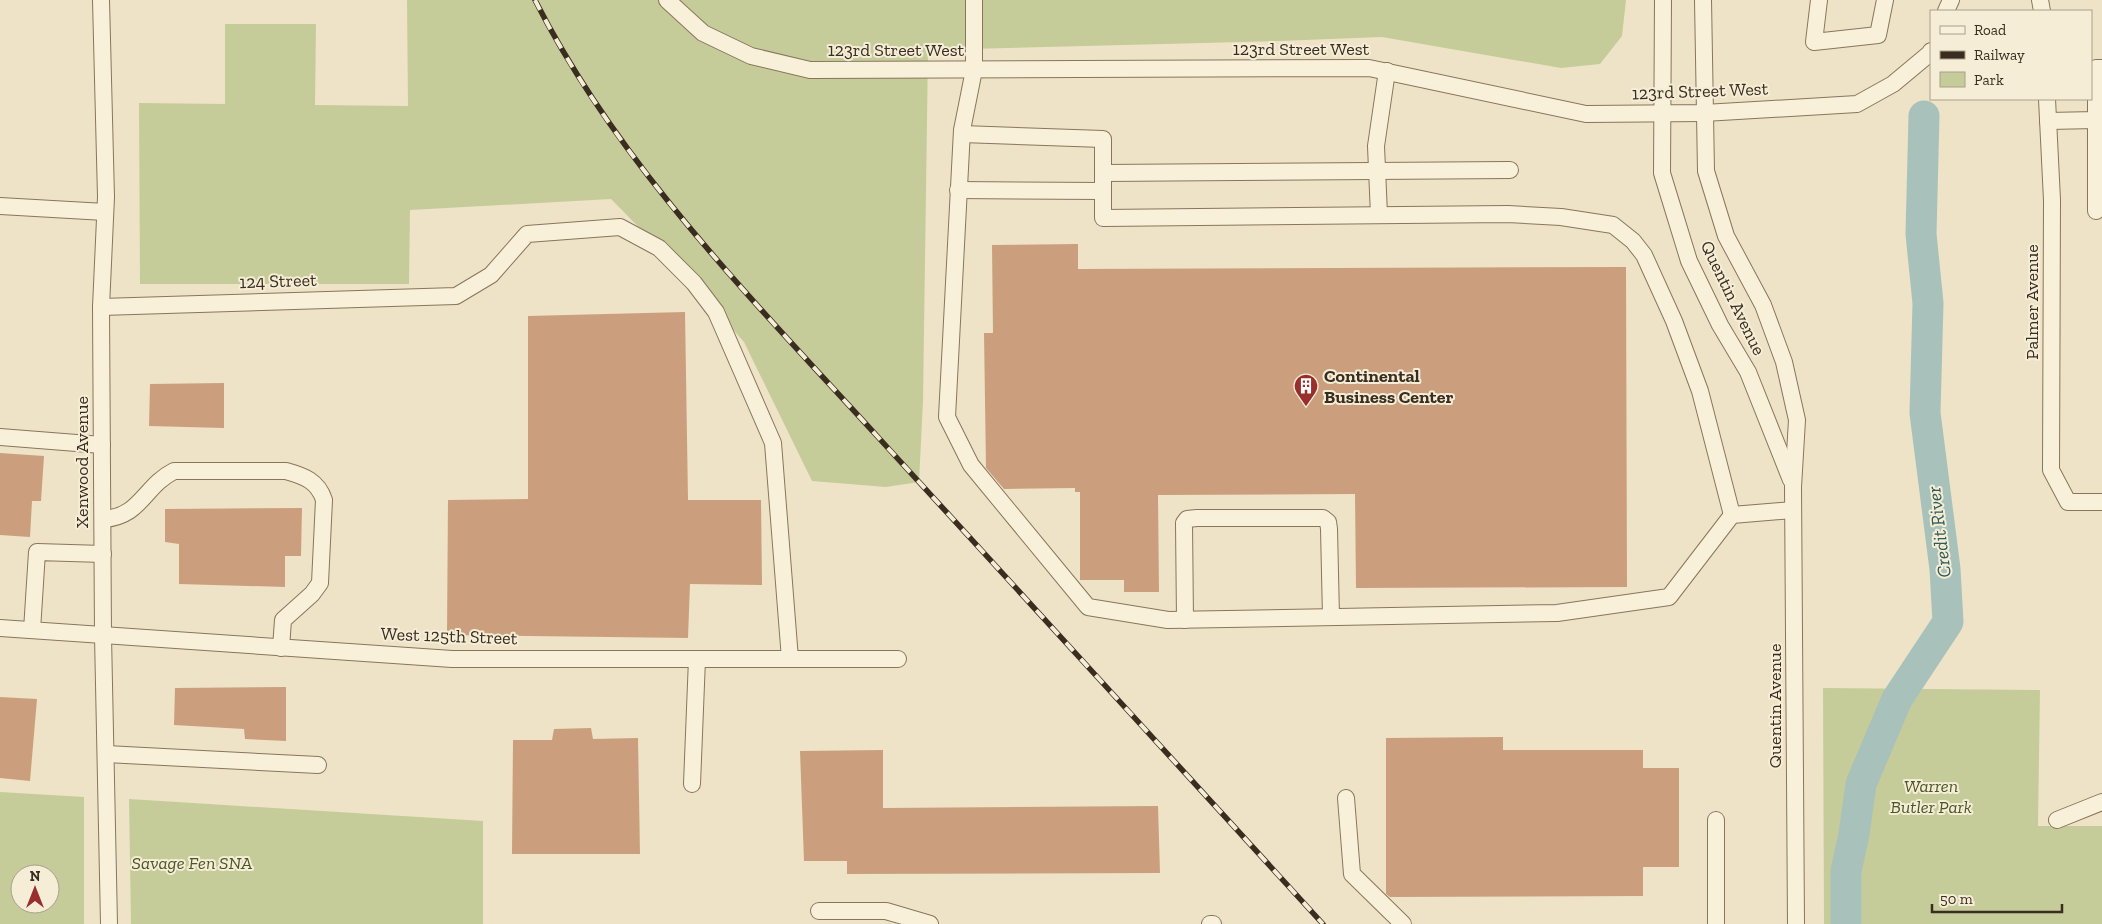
<svg xmlns="http://www.w3.org/2000/svg" width="2102" height="924" viewBox="0 0 2102 924" font-family="'Zilla Slab',serif">
  <rect width="100%" height="100%" fill="#eee3c6"/>
  <g fill="#c5cc9a" fill-rule="evenodd">
    <polygon points="407,0 1626,0 1622,36 1600,64 1561,68 1382,37 1279,41 928,50 923,401 919,482 886,487 812,481 744,342 681,270 611,199 410,210 409,284 140,284 139,103 225,104 225,24 316,24 315,105 408,106"/>
    <polygon points="1823,688 2040,690 2038,826 2102,826 2102,924 1824,924"/>
    <path d="M0,792L84,797V924H0ZM20,874H50V904H20Z"/>
    <polygon points="129,799 483,821 483,924 131,924"/>
  </g>
  <g fill="none" stroke-linecap="round" stroke-linejoin="round">
    <polyline stroke="#a8c2bb" stroke-width="31" points="1846,924 1846,871 1854,834 1861,784 1897,699 1948,622 1945,569 1925,413 1928,303 1921,234 1924,116"/>
  </g>
  <g fill="#cb9f7d">
    <polygon points="1078,244 1078,269 1626,267 1627,587 1356,588 1355,494 1158,495 1159,592 1124,592 1124,580 1080,580 1080,492 1075,492 1075,488 1004,489 986,468 984,333 993,333 992,245"/>
    <polygon points="685,312 688,500 761,500 762,585 690,584 688,638 447,635 448,500 528,499 528,316"/>
    <polygon points="224,383 224,428 149,426 150,384"/>
    <polygon points="0,453 44,456 41,501 32,501 30,537 0,535"/>
    <polygon points="302,508 301,556 285,556 285,587 179,584 179,544 165,542 165,509"/>
    <polygon points="286,687 286,741 245,739 244,729 174,725 175,688"/>
    <polygon points="0,697 37,699 30,781 0,778"/>
    <polygon points="591,728 593,739 638,738 640,854 512,854 513,740 552,740 554,729"/>
    <polygon points="1503,737 1503,750 1643,750 1643,768 1679,768 1679,867 1643,867 1643,896 1390,897 1386,894 1386,738"/>
    <polygon points="883,750 883,808 1158,806 1160,873 847,874 847,861 804,861 800,751"/>
  </g>
  <g fill="none" stroke-linecap="round" stroke-linejoin="round">
    <defs>
      <g id="minor">
        <polyline points="101,0 106,197 101,307 103,636 109,924"/>
        <polyline points="667,0 703,33 751,56 810,70 1369,68 1586,114 1704,113 1857,104 1893,84 1929,54 1931,51"/>
        <polyline points="974,0 974,70 962,130 947,417 971,465 1088,607 1168,620 1557,613 1669,597 1732,515 1793,510"/>
        <polyline points="1663,0 1662,173 1689,261 1720,325 1748,372 1791,480"/>
        <polyline points="1703,0 1706,171 1726,236 1763,305 1784,362 1797,420 1793,487 1796,924"/>
        <polyline points="1819,0 1814,42 1878,35 1885,0"/>
        <polyline points="2040,0 2042,11"/>
        <polyline points="1946,11 1951,0"/>
        <polyline points="2047,99 2052,200 2051,470 2068,502 2102,502"/>
        <polyline points="2048,121 2096,120 2096,68 2102,68"/>
        <polyline points="962,134 1103,139 1103,218 1508,214 1561,217 1613,225 1633,241 1644,255 1674,321 1700,391 1732,515"/>
        <polyline points="1103,173 1510,170"/>
        <polyline points="958,190 1103,191"/>
        <polyline points="0,206 105,212"/>
        <polyline points="2096,211 2096,120"/>
        <polyline points="1379,215 1376,146 1387,71"/>
        <polyline points="101,307 456,296 491,275 527,234 620,227 659,248 694,283 716,312 773,443 790,659"/>
        <polyline points="0,437 102,445"/>
        <path d="M103,519C141,517 144,486 174,471H286C304,476 318,481 324,500L320,583L312,594L283,620L281,648"/>
        <polyline points="1185,620 1184,523 1187,519 1197,518 1323,518 1328,522 1329,529 1331,617"/>
        <polyline points="0,628 452,659 898,659"/>
        <polyline points="32,630 37,552 103,554"/>
        <polyline points="106,754 318,765"/>
        <polyline points="692,784 697,659"/>
        <polyline points="1346,798 1352,874 1403,924"/>
        <polyline points="1716,820 1716,924"/>
        <polyline points="2057,820 2102,802"/>
        <polyline points="819,911 886,911 930,924"/>
        <polyline points="1210,924 1213,924"/>
      </g>
    </defs>
    <use href="#minor" stroke="#89755c" stroke-width="18"/>
    <use href="#minor" stroke="#f9f0da" stroke-width="16"/>
    <defs>
      <path id="rail" d="M535,0C619,166 753,300 877,436C1026,599 1174,761 1323,924"/>
    </defs>
    <use href="#rail" stroke="#3a2d20" stroke-width="5.5"/>
    <use href="#rail" stroke="#f5edd6" stroke-width="4" stroke-dasharray="11" stroke-linecap="butt"/>
  </g>
  <defs>
    <symbol id="building-pin" viewBox="-11 -11 22 30"><path d="M0 17L-7.5 6A9.5 9.5 0 1 1 7.5 6Z" fill="#982f2d" stroke="#f5edd6"/><path d="M-4-6H4V6H1V3H-1V6H-4ZM-2.5-4.3h1.7v1.8h-1.7ZM.8-4.3h1.7v1.8H.8ZM-2.5-1h1.7V.8h-1.7ZM.8-1h1.7V.8H.8Z" fill="#fff"/></symbol>
  </defs>
  <g fill-rule="evenodd">
    <use href="#building-pin" x="1292" y="372" width="28" height="38"/>
  </g>
  <g text-anchor="middle" dominant-baseline="central" stroke-width="4" stroke-linejoin="round" paint-order="stroke">
    <g font-size="18" fill="#3a2d20" stroke="#f5edd6">
      <text x="1301" y="49">123rd Street West</text>
      <text x="896" y="50">123rd Street West</text>
      <text transform="translate(1700 91) rotate(-2)">123rd Street West</text>
      <text transform="translate(278 281) rotate(-2)">124 Street</text>
      <text transform="translate(1733 298) rotate(64)">Quentin Avenue</text>
      <text transform="translate(2032 302) rotate(-90)">Palmer Avenue</text>
      <text transform="translate(82 462) rotate(-90)">Xenwood Avenue</text>
      <text transform="translate(449 636) rotate(2)">West 125th Street</text>
      <text transform="translate(1775 706) rotate(-90)">Quentin Avenue</text>
    </g>
    <g font-size="18" font-weight="bold" fill="#3a2d20" stroke="#f5edd6" text-anchor="start">
      <text x="1324" y="376">Continental<tspan x="1324" dy="21">Business Center</tspan></text>
    </g>
    <g font-size="18" font-style="italic" fill="#495627" stroke="#f5edd6">
      <text x="1931" y="786">Warren<tspan x="1931" dy="21">Butler Park</tspan></text>
      <text x="192" y="863">Savage Fen SNA</text>
    </g>
    <g font-size="19" font-style="italic" fill="#2f5957" stroke="#f5edd6">
      <text transform="translate(1939 532) rotate(-97)">Credit River</text>
    </g>
  </g>
  <rect x="1930" y="10" width="162" height="90" fill="#f5edd6" stroke="#aaa08d"/>
  <rect x="1940" y="26" width="25" height="8" fill="#f9f0da" stroke="#aaa08d"/>
  <text x="1974" y="35" font-size="15" fill="#3a2d20">Road</text>
  <rect x="1940" y="51" width="25" height="8" fill="#3a2d20" stroke="#aaa08d"/>
  <text x="1974" y="60" font-size="15" fill="#3a2d20">Railway</text>
  <rect x="1940" y="72" width="25" height="15" fill="#c5cc9a" stroke="#aaa08d"/>
  <text x="1974" y="85" font-size="15" fill="#3a2d20">Park</text>
  <g transform="translate(35 889)"><circle r="24" fill="#f5edd6" stroke="#aaa08d"/>
  <path d="M0-4L9 19L0 12L-9 19Z" fill="#982f2d"/>
  <text y="-8" font-size="14" font-weight="bold" text-anchor="middle" fill="#3a2d20">N</text>
  </g>
  <path d="M1932 904v8h130v-8" fill="none" stroke="#3a2d20" stroke-width="2.5"/>
  <text x="1940" y="904" font-size="15" fill="#3a2d20" stroke="#f5edd6" stroke-width="4" paint-order="stroke">50 m</text>
</svg>
